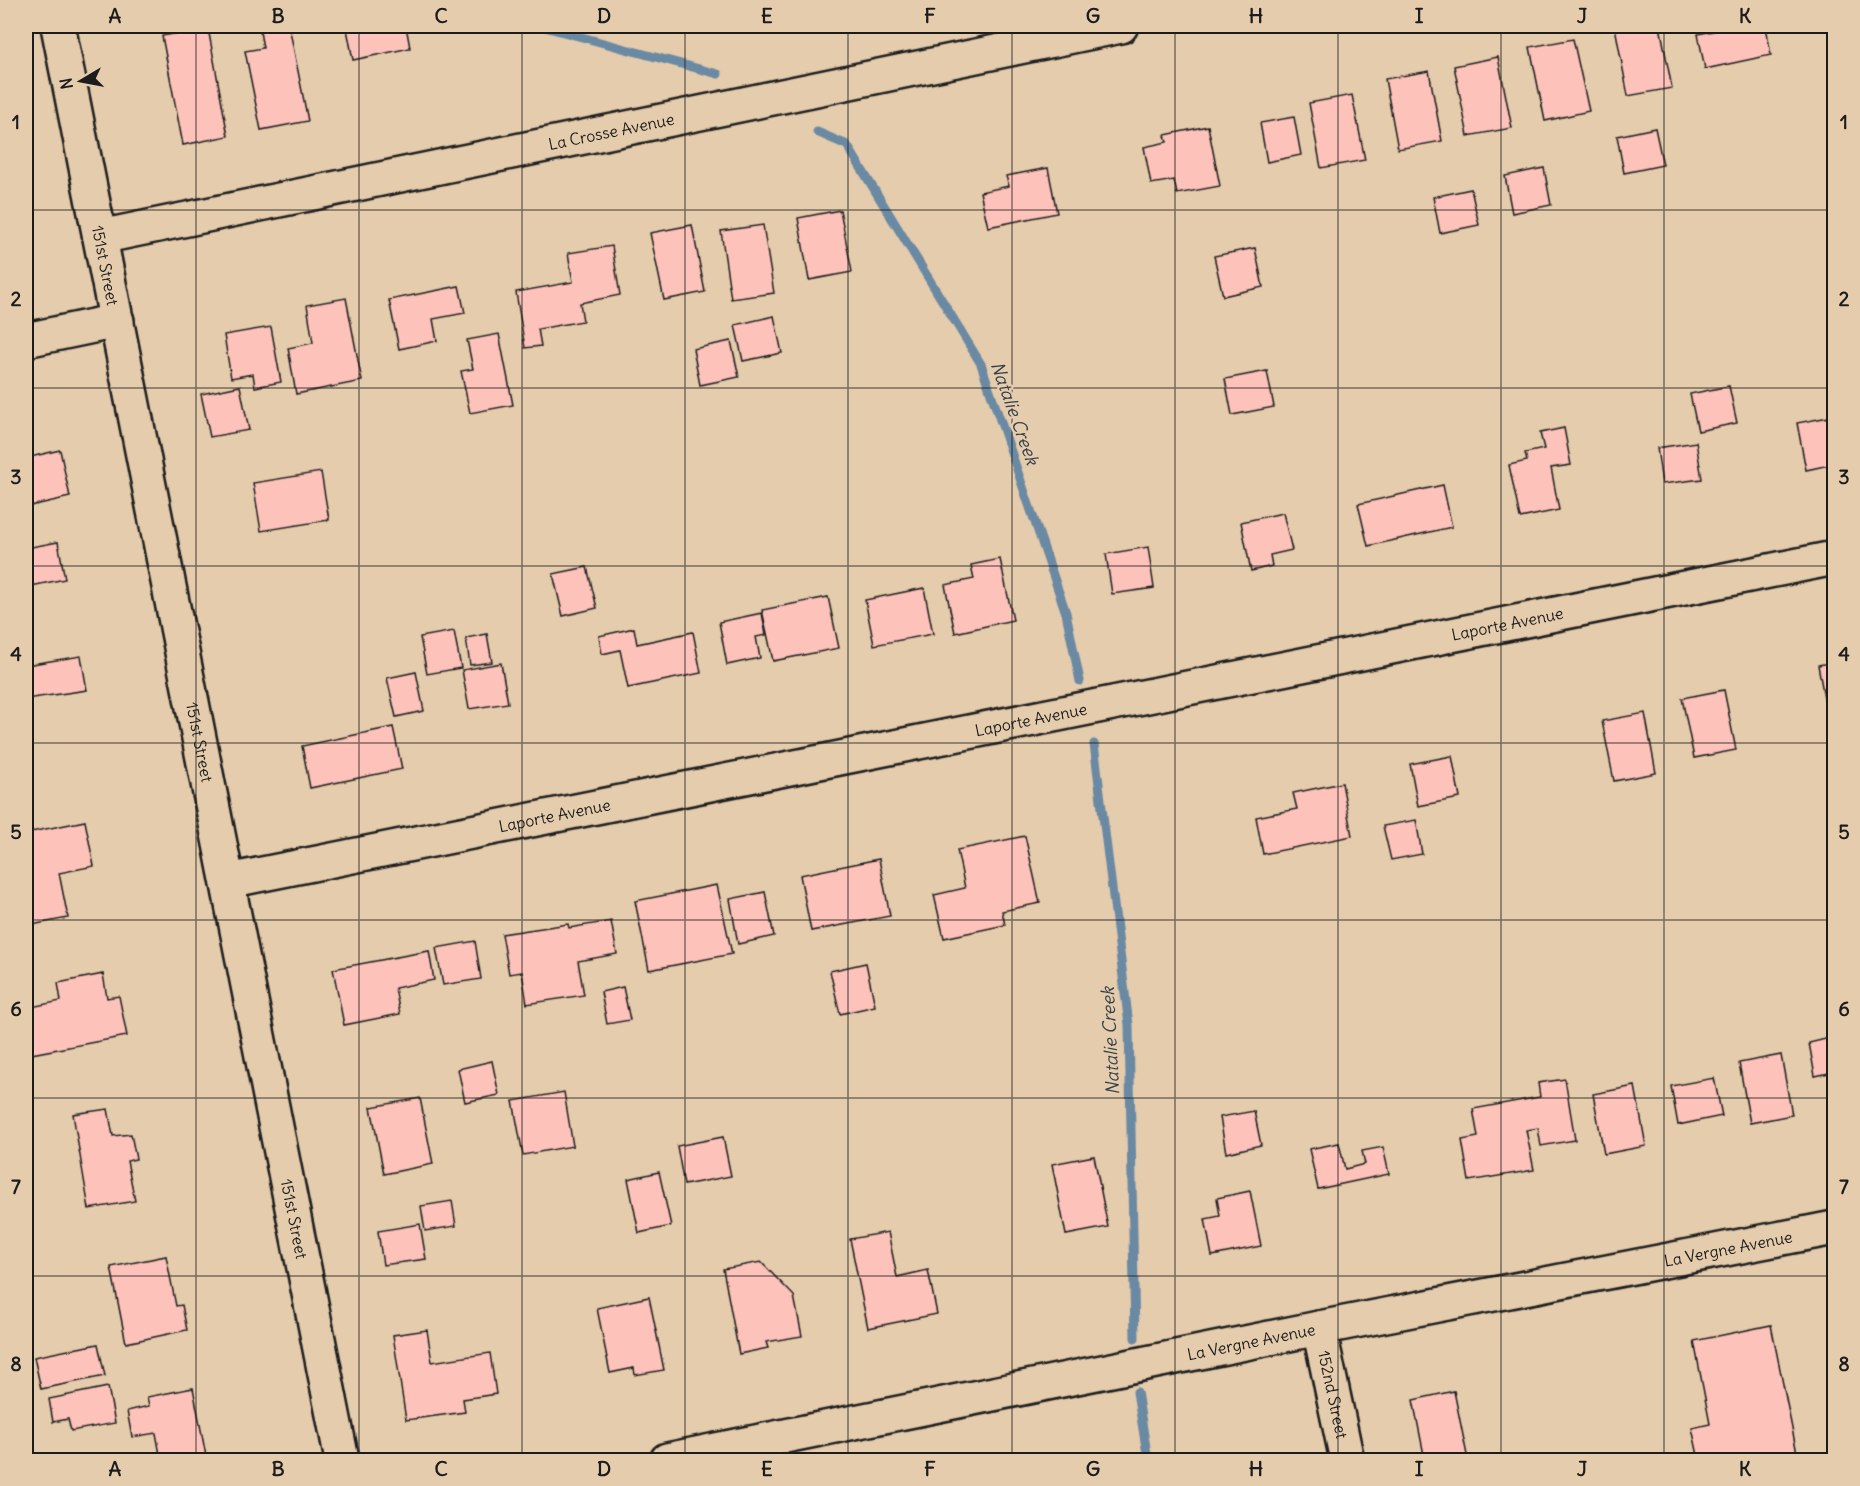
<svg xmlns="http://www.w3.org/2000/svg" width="1860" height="1486" viewBox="0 0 1860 1486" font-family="Delius,sans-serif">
  <rect width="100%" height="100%" fill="#e5ccad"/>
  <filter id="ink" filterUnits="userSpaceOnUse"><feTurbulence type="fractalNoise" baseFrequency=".0167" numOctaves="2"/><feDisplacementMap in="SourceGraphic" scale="12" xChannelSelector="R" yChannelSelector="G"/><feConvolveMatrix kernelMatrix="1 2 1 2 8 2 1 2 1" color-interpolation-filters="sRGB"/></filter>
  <g filter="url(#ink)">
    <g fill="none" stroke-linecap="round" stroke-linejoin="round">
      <g stroke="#6b89a3" stroke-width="9">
        <polyline points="541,26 718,74"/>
        <polyline points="817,132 847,145 981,364 1066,613 1080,681"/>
        <polyline points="1094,744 1129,1025 1135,1338"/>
        <polyline points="1137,1392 1148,1460"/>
      </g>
    </g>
    <g fill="#fdc2b9" stroke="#1c1c1c" stroke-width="1.5">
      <polygon points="259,26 289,26 308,121 261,130 245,51 263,48"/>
      <polygon points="363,26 406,26 410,48 353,60 347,29"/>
      <polygon points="1660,26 1672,88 1628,96 1615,27"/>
      <polygon points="1738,26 1766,26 1771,55 1705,69 1698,34"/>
      <polygon points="208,28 228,136 183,145 162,36"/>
      <polygon points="1573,39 1589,111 1545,121 1530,47"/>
      <polygon points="1498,57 1512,128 1468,136 1454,66"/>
      <polygon points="1429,71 1442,141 1398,149 1385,79"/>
      <polygon points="1352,95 1365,160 1321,168 1309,103"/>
      <polygon points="1294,117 1301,155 1267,162 1260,123"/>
      <polygon points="1208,126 1220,186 1177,194 1174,180 1151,184 1144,147 1167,142 1165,135"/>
      <polygon points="1655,128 1663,165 1624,173 1617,136"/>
      <polygon points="1048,168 1057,213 988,227 980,192 1009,186 1006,176"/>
      <polygon points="1544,168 1551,205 1512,213 1505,176"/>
      <polygon points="1471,189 1479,225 1440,233 1433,197"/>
      <polygon points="840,210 852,272 809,280 798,218"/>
      <polygon points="692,225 705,292 664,300 650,233"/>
      <polygon points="763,225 774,293 731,299 721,231"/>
      <polygon points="612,246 620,295 580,303 583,321 538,329 541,346 525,348 516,292 573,282 568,253"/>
      <polygon points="1255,248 1263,287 1223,296 1214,256"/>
      <polygon points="459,286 465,313 433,319 437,341 399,349 389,300"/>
      <polygon points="346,298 362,381 296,394 288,348 313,343 307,305"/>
      <polygon points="774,316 782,353 743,361 735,325"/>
      <polygon points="271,327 281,382 255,387 253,374 231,378 224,335"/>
      <polygon points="499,334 513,405 470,413 461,371 473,369 467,340"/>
      <polygon points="731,341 739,377 700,385 693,349"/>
      <polygon points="1267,371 1274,407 1232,415 1225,379"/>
      <polygon points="240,386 249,430 210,437 201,394"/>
      <polygon points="1729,386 1737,423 1698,431 1690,394"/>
      <polygon points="1834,416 1834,464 1806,470 1797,423"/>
      <polygon points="1564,428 1571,465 1551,468 1559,510 1520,518 1509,465 1527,461 1525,453 1544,449 1540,433"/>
      <polygon points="1696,442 1702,479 1662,484 1657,448"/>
      <polygon points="60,450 70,497 26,507 26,458"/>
      <polygon points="321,472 329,520 261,531 253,483"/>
      <polygon points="1443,485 1452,527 1368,546 1358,504"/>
      <polygon points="1283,513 1292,550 1270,555 1272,566 1251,571 1241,522"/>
      <polygon points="58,542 65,579 26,587 26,548"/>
      <polygon points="1148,547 1154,588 1112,594 1106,554"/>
      <polygon points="1000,559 1013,620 955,633 945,585 974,579 971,565"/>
      <polygon points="587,567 597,608 563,616 553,574"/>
      <polygon points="924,588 933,634 874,645 865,600"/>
      <polygon points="828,597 839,648 773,661 762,610"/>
      <polygon points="762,613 766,635 756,637 760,658 727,665 719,622"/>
      <polygon points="634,628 637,644 693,632 701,673 628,688 620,650 602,654 599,636"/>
      <polygon points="454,631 461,668 427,674 420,637"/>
      <polygon points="487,634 492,662 470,665 466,638"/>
      <polygon points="81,656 87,690 26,699 26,665"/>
      <polygon points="1834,662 1834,724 1829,725 1818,665"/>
      <polygon points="501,663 508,703 469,709 462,670"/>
      <polygon points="416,672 424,711 396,717 387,678"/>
      <polygon points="1724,690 1736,750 1694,758 1682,698"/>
      <polygon points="1645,713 1656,773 1614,781 1602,721"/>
      <polygon points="393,727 402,769 310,788 302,746"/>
      <polygon points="1452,756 1460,798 1418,806 1410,764"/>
      <polygon points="1342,783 1352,836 1263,854 1256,817 1297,809 1293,793"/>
      <polygon points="1416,820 1422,854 1391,860 1383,826"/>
      <polygon points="85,821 94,866 59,873 68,918 26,926 26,833"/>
      <polygon points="1025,836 1040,903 1002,911 1005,925 944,938 934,895 965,888 957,850"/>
      <polygon points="879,859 890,916 811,931 800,875"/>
      <polygon points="717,885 732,954 649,970 635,901"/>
      <polygon points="765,892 774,936 738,944 730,899"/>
      <polygon points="611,921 617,954 578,961 584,995 527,1004 522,972 509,974 502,934 568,924 569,928"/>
      <polygon points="475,941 481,979 443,985 436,948"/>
      <polygon points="429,951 434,980 395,988 400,1014 344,1025 333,969"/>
      <polygon points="26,954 33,991 26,993"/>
      <polygon points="866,963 875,1006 840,1014 830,971"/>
      <polygon points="103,974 107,998 119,996 127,1036 26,1055 26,1008 61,1001 58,983"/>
      <polygon points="623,987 630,1020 607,1024 601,992"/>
      <polygon points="1834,1037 1834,1072 1815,1076 1809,1043"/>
      <polygon points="1781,1055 1792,1115 1750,1123 1739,1063"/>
      <polygon points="492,1061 499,1095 465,1102 458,1069"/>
      <polygon points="1714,1078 1722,1116 1678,1125 1671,1086"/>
      <polygon points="1565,1079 1575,1140 1541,1146 1538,1128 1526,1130 1534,1170 1469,1181 1462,1140 1478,1137 1473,1109 1540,1097 1538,1083"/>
      <polygon points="1635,1086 1646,1146 1604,1154 1593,1094"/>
      <polygon points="564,1092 573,1146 523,1155 513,1101"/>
      <polygon points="420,1098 433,1164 384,1174 371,1107"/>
      <polygon points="108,1109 113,1136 131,1134 136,1159 127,1161 135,1201 89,1209 73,1114"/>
      <polygon points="1254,1111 1261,1145 1226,1153 1220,1117"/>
      <polygon points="723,1137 731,1176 684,1185 677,1146"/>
      <polygon points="1339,1143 1345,1169 1365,1164 1362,1151 1383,1147 1389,1174 1318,1189 1309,1149"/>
      <polygon points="1094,1156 1108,1227 1066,1235 1052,1164"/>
      <polygon points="659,1172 671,1226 639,1233 628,1179"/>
      <polygon points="1250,1191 1261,1246 1212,1256 1205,1219 1220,1216 1217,1198"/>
      <polygon points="452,1201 456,1226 425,1231 421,1206"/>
      <polygon points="420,1224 426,1259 383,1265 378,1231"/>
      <polygon points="888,1232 897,1277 928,1270 937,1314 868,1328 850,1239"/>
      <polygon points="166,1256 176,1306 182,1305 187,1330 126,1343 111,1267"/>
      <polygon points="761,1262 794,1296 802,1336 766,1342 768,1348 739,1354 723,1269"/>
      <polygon points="649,1297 664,1370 635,1375 634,1368 610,1373 597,1308"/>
      <polygon points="1771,1325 1797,1453 1760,1460 1699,1460 1692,1428 1710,1424 1694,1341"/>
      <polygon points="427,1330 432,1362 490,1353 496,1394 463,1399 465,1412 406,1420 393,1335"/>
      <polygon points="98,1344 105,1376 41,1389 34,1357"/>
      <polygon points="108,1387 115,1423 71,1431 68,1419 53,1422 49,1399"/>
      <polygon points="193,1388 206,1456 183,1460 161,1460 156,1433 132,1437 127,1411 149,1406 147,1397"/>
      <polygon points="1454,1391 1468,1460 1425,1460 1413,1400"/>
    </g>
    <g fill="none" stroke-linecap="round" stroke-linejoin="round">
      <defs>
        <g id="minor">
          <path id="s1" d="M100,237L1121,26"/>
          <polyline points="26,340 117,321"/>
          <path id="s2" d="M228,881L1834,558"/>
          <path id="s3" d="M1319,1328L1347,1460"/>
          <path id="s4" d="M667,1460L1319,1328L1834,1228"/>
        </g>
        <g id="tertiary">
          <path id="s5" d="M58,26L342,1460"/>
        </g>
      </defs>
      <use href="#minor" stroke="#1c1c1c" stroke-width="38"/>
      <use href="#tertiary" stroke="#1c1c1c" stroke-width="38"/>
      <use href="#minor" stroke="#e5ccad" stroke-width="33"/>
      <use href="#tertiary" stroke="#e5ccad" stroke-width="33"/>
    </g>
  </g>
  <path fill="none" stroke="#1c1c1c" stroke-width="1.5" stroke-opacity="0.55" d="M196,26V1460M359,26V1460M522,26V1460M685,26V1460M848,26V1460M1012,26V1460M1175,26V1460M1338,26V1460M1501,26V1460M1664,26V1460M26,210H1834M26,388H1834M26,566H1834M26,743H1834M26,920H1834M26,1098H1834M26,1276H1834"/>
  <g text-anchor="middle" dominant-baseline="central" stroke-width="4.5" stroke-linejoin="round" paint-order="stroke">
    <g font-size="16" fill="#1c1c1c" stroke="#e5ccad">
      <text stroke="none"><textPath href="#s1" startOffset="522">La Crosse Avenue</textPath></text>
      <text stroke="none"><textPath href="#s5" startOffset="244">151st Street</textPath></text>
      <text stroke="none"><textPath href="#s2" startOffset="1305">Laporte Avenue</textPath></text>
      <text stroke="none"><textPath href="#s2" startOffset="819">Laporte Avenue</textPath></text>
      <text stroke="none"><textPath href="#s5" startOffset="730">151st Street</textPath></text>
      <text stroke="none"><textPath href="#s2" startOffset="333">Laporte Avenue</textPath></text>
      <text stroke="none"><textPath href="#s5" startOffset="1216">151st Street</textPath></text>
      <text stroke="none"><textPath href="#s4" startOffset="1082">La Vergne Avenue</textPath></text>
      <text stroke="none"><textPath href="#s4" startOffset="596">La Vergne Avenue</textPath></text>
      <text stroke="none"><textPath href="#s3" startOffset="68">152nd Street</textPath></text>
    </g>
    <g font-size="18" font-style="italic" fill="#364049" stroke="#e5ccad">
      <text transform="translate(1015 413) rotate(70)">Natalie Creek</text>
      <text transform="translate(1110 1041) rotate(-93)">Natalie Creek</text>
    </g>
  </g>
  <rect width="1860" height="1486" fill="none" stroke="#e5ccad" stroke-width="66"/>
  <g transform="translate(81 81) rotate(260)" stroke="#e5ccad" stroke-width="4.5" paint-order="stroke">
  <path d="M0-4.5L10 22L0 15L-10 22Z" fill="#1c1c1c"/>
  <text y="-9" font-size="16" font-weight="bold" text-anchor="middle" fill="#1c1c1c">N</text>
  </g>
  <rect x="33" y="33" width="1794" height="1420" fill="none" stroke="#1c1c1c" stroke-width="2"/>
  <g font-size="20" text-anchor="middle" font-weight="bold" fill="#1c1c1c">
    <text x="115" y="23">A</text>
    <text x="278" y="23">B</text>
    <text x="441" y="23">C</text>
    <text x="604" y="23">D</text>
    <text x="767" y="23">E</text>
    <text x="930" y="23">F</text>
    <text x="1093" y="23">G</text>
    <text x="1256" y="23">H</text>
    <text x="1419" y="23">I</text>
    <text x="1582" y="23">J</text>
    <text x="1745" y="23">K</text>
    <text x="16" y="129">1</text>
    <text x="1844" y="129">1</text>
    <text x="16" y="306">2</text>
    <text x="1844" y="306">2</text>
    <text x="16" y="484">3</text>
    <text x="1844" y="484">3</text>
    <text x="16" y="661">4</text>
    <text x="1844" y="661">4</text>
    <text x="16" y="839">5</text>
    <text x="1844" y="839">5</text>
    <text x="16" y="1016">6</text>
    <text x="1844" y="1016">6</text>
    <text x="16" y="1194">7</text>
    <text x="1844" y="1194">7</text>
    <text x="16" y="1371">8</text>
    <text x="1844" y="1371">8</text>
    <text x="115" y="1476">A</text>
    <text x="278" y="1476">B</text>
    <text x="441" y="1476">C</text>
    <text x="604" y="1476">D</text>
    <text x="767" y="1476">E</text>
    <text x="930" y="1476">F</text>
    <text x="1093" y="1476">G</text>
    <text x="1256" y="1476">H</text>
    <text x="1419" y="1476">I</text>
    <text x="1582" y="1476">J</text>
    <text x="1745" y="1476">K</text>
  </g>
</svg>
